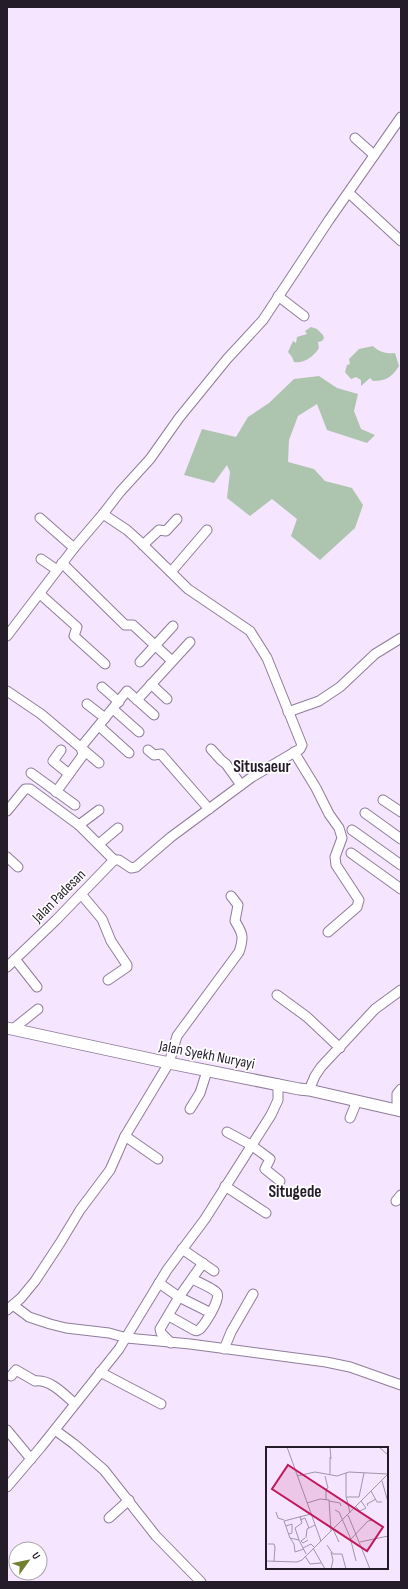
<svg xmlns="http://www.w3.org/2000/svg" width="408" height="1589" viewBox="0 0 408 1589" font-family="'Sofia Sans Condensed',sans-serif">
  <rect width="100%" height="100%" fill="#f5e5ff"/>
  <g fill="#adc5ae">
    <path d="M311,327L317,329L323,335L324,338L322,341L318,342L319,348C314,356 304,364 294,362L292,357L288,352L293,341L296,343L297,337L307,334L305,331Z"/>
    <path d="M373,346C379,352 386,354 395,353L399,366C392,377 386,381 373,381L370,378L361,386V380L356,377L351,379L345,372L347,365L350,364L349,359L359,349Z"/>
    <polygon points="319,376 337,388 358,394 354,411 361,429 375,435 367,443 327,430 317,404 298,416 289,440 288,462 314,469 325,481 352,488 363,505 355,528 320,560 291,536 297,519 272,499 250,516 227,498 230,472 227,465 214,483 184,475 202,429 236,437 248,417 269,403 294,379"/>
  </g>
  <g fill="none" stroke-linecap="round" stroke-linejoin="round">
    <defs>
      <g id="minor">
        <polyline points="355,138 374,155"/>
        <polyline points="349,193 401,241"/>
        <polyline points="278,296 304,316"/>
        <polyline points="40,518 74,548"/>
        <polyline points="143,545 159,530 166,531 177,519"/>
        <polyline points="41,559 57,570"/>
        <polyline points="62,563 125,625 133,625 172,661"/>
        <polyline points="171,572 207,530"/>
        <polyline points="40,594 77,627 74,636 105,664"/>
        <polyline points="7,636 74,548 103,514 120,492 150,459 179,418 227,359 263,320 329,220 401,117"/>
        <polyline points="140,662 173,626"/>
        <polyline points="151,684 167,699"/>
        <polyline points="102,687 119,702"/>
        <polyline points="7,691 41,714 99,763"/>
        <polyline points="137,700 190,642"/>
        <polyline points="87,704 105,718"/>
        <polyline points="113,709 139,732"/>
        <polyline points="288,712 319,701 340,687 375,654 401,638"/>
        <polyline points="99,726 129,753"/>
        <polyline points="211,749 221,760 226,764 241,785"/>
        <polyline points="61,750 53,761 69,774"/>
        <polyline points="148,750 154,755 161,754 209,809"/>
        <polyline points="294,752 316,788 329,814 339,828 342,838 335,857 336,865 359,900 357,907 328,932"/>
        <polyline points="31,773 75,805"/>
        <polyline points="56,792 83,755 81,747 127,691 154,715"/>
        <polyline points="383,800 401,812"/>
        <polyline points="99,810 79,825 114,860"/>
        <polyline points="7,811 25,789 30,789 79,825"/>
        <polyline points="365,813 401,839"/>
        <polyline points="352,830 401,865"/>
        <polyline points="99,844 118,828"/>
        <polyline points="351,853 401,889"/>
        <polyline points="7,857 18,867"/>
        <polyline points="81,894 102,919 111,941 127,965 127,967 108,980"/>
        <polyline points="15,959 37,987"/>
        <polyline points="7,967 56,920 114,860 119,860 131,868 136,867 171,837 252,777 300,749 302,745 267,658 250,631 188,589 137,539 127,530 103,514"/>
        <polyline points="277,995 307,1017 340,1048"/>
        <polyline points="13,1029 38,1009"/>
        <polyline points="309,1090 315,1076 321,1067 375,1009 401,990"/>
        <polyline points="190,1109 200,1093 207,1071"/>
        <polyline points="397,1110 397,1094 401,1089"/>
        <polyline points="350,1118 357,1101"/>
        <polyline points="227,1132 251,1145 270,1159 265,1169 280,1181"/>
        <polyline points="125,1136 158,1159"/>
        <polyline points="225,1186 266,1213"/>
        <polyline points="396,1201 401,1195"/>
        <polyline points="182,1249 214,1271"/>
        <polyline points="159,1283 179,1297 211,1313"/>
        <polyline points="13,1305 29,1317 50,1324 66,1328 109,1333 127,1338 190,1344 326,1362 350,1367 401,1385"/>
        <path d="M7,1310L21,1298L35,1281L60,1243L80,1210L110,1170L125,1136L169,1063L177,1036L239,952C244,937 243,934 235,921L238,905L231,896"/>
        <path d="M169,1316L194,1330C197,1331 197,1331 200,1329C205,1324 221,1299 217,1293C213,1288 198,1282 192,1279"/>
        <polyline points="171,1343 161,1333 160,1329 179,1297 203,1263"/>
        <polyline points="224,1349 231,1332 253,1294"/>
        <polyline points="100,1372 161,1404"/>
        <path d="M11,1376L16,1370L35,1381C50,1379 64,1394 75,1404"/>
        <polyline points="7,1430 31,1459"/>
        <polyline points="55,1430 74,1444 104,1470 156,1536 201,1582"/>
        <polyline points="7,1487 41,1447 119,1349 167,1270 205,1219 271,1115 278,1100 278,1084"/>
        <polyline points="109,1518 129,1500"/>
      </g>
      <polyline id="major" points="7,1028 169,1063 299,1089 309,1090 401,1111"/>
    </defs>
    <use href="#minor" stroke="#8f7d9a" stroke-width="11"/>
    <use href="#major" stroke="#8f7d9a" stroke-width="13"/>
    <use href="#minor" stroke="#fff" stroke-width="9"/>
    <use href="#major" stroke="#fff" stroke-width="11"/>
  </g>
  <g text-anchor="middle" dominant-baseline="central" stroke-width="3.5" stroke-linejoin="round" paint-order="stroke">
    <g font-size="15" fill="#241d29" stroke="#fff">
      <text transform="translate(59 896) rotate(-45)">Jalan Padesan</text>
      <text transform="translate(207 1055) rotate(11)">Jalan Syekh Nuryayi</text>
    </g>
    <g font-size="17" font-weight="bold" fill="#241d29" stroke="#fff">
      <text x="262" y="767">Situsaeur</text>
      <text x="295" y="1192">Situgede</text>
    </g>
  </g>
  <g transform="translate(266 1447)">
    <rect width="122" height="122" fill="#f5e5ff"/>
    <path fill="none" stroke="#a195a9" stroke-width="1" d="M21,0L55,94M64,0L65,12M113,0L122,8M64,10V27M80,26V49L84,66M31,29L49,25L71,29L83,25L122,27M59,29L62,41L60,42V53M116,34L122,55M105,44L111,55H116M81,50H93L98,26M63,54L74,56L75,59M41,56L54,52L63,53L65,84M102,59L101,57L110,52M90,60L94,64L100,61L95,54M69,63L73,65L84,90L90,114M10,65L12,71L18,73M82,68L104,122M34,73L39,71L43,81M20,79L26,77V86L23,87M67,82L73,95M24,91L28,97L29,105L38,102M39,91L35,94L37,96L42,93M40,91L41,82L49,78M85,92L102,74L107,73M33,93L29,81L36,76L34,69M94,95L122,89M2,97H8L9,100L8,114M61,98L67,107H76L80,122M37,101L45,97L48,100M47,101L59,122M40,107L33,93L24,91L18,74L45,67M39,109L44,117L55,116M0,114L31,115L36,113L122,27M65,122L67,113L65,105"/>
    <path fill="#c2185b" fill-opacity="0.15" stroke="#c2185b" stroke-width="2" d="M22,18L117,80L101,104L6,42Z"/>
    <rect width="122" height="122" fill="none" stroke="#241d29" stroke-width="2"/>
  </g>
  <rect width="408" height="1589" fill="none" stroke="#241d29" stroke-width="16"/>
  <g transform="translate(28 1561) rotate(57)"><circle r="19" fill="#ffffff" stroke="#a7a5a9"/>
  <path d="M0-3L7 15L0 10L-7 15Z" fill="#6f802f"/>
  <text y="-6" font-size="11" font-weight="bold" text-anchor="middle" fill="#241d29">U</text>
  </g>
</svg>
